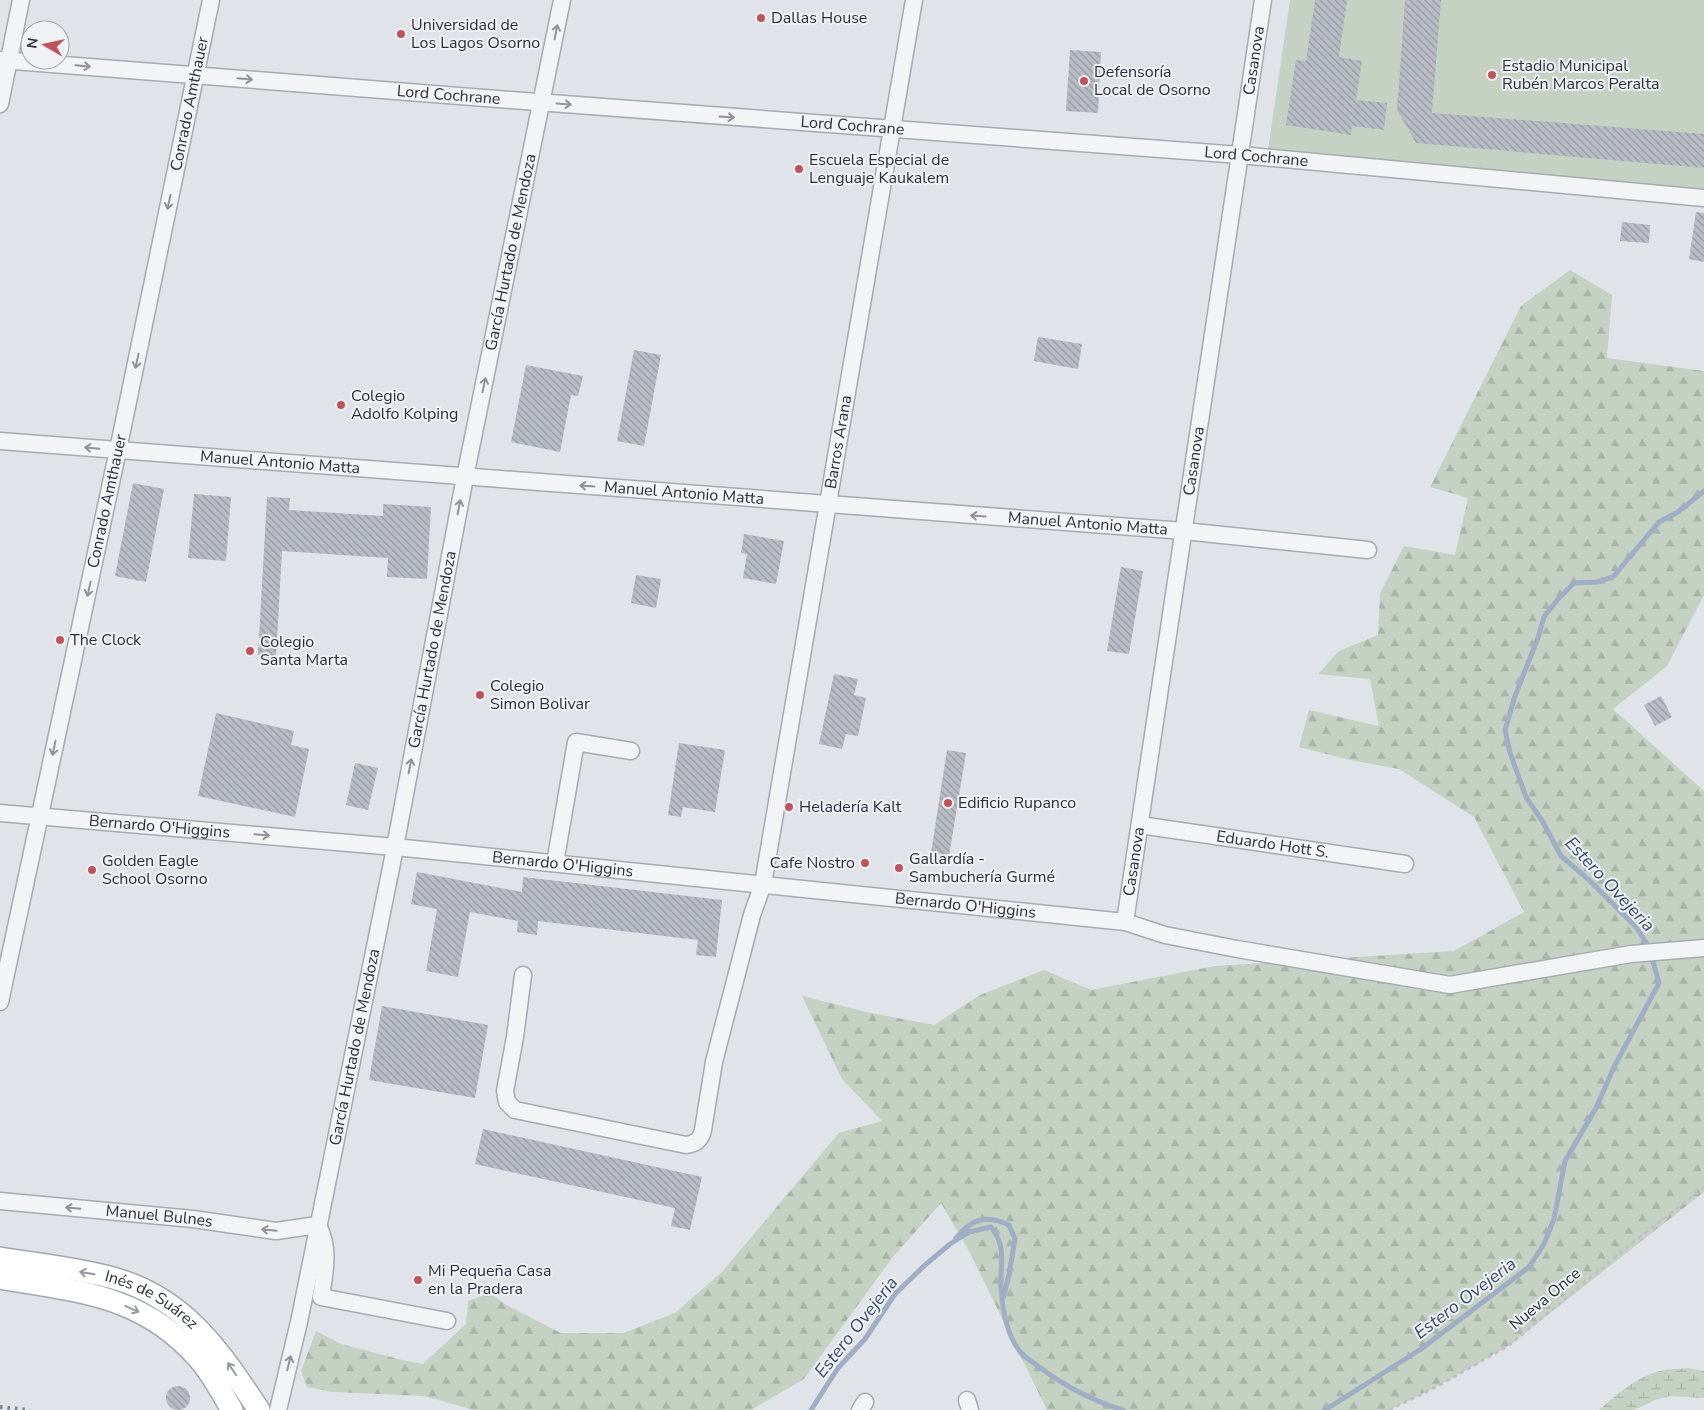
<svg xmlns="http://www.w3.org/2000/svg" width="1704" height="1410" viewBox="0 0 1704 1410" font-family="'Nunito Sans',sans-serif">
  <defs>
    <pattern id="forest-firs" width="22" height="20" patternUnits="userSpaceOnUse" patternTransform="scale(1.25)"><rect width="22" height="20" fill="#c5d1c2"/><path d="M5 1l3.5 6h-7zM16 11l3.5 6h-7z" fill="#a9b4a8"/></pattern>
    <pattern id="wetland-marsh" width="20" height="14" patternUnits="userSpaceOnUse" patternTransform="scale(1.25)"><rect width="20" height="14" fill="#c5d1c2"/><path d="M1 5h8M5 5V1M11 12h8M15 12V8" fill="none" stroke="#a9b4a8"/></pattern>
    <pattern id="building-back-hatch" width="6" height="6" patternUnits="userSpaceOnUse" patternTransform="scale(1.25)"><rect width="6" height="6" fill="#b8bcc4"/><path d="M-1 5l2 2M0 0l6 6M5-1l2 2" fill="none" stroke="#9699a0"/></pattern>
  </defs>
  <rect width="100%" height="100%" fill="#e0e3e8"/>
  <polygon fill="url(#forest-firs)" points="1570,270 1612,295 1607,358 1704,371 1704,595 1667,666 1613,709 1704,791 1704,1192 1508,1346 1438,1386 1389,1410 1047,1410 969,1251 941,1203 892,1258 804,1379 751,1410 474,1410 424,1396 333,1392 307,1387 301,1371 316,1331 341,1344 402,1360 423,1364 466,1324 468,1301 490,1293 506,1305 561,1333 624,1333 675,1313 722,1272 839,1133 882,1121 842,1079 802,996 871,1013 934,1025 980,995 1044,970 1091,990 1215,966 1454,951 1524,912 1474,817 1399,769 1350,760 1299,747 1309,710 1379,726 1370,679 1318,674 1339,651 1378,635 1380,594 1404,546 1455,555 1468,498 1430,487 1521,306"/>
  <path fill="url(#wetland-marsh)" d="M1688,1368L1704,1371V1398L1670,1396L1655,1400L1634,1410H1599C1619,1393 1638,1375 1665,1370C1672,1369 1681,1369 1688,1368Z"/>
  <polygon fill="#c5d1c2" points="1290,0 1704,0 1704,196 1268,150"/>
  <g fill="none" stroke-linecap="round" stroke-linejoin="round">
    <g stroke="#9faec4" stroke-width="5">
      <path d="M956,1238C972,1219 985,1214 1009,1225L1015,1239L1009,1275L1003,1298"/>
      <path d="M811,1410L838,1368L865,1339L895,1294L925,1265L950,1244L969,1232L991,1227C1007,1247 1000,1262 1001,1285C1002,1308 1006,1336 1022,1354C1026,1358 1033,1362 1038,1366C1063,1385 1093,1401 1123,1410"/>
      <polyline points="1325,1410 1421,1349 1529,1267 1544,1244 1554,1219 1565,1161 1596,1108 1614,1067 1659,983 1649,947 1636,927 1589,880 1561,856 1543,822 1526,797 1510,753 1505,730 1515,696 1538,638 1544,617 1558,599 1574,583 1597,582 1613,577 1659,522 1678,512 1704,491"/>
    </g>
  </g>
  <g fill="url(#building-back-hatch)">
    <polygon points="1315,0 1347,0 1339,57 1362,61 1356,100 1387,103 1384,130 1352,126 1351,135 1286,125 1296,60 1306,61"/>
    <polygon points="1405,0 1441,0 1432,113 1704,134 1704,168 1416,143 1397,110"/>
    <polygon points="1070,50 1101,52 1098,113 1066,111"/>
    <polygon points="1696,212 1704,213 1704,262 1689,259"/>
    <polygon points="1622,222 1650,225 1649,243 1620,241"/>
    <polygon points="1038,337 1082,344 1078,369 1034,361"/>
    <polygon points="634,350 661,355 644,446 617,441"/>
    <polygon points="526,365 583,376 578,396 571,395 560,452 511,442"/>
    <polygon points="133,483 164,489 146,582 115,576"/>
    <polygon points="194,494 231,497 226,561 188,558"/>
    <polygon points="267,497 290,498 289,510 383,516 383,504 431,507 427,579 387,577 388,558 282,551 276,656 258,655"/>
    <polygon points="744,534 784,541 776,584 743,578 747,554 741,553"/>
    <polygon points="1121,567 1143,571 1129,654 1107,651"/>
    <polygon points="636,575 661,579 656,608 631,603"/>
    <polygon points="834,674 858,679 854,695 866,698 858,736 846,734 842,749 819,744"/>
    <polygon points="1661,696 1672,717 1655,726 1644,705"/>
    <polygon points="216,713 294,731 291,745 309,749 295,817 198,796"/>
    <polygon points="679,743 725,750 715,812 683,807 681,817 668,815"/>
    <polygon points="947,750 966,753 949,856 931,853"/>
    <polygon points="355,763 378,768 368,810 346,805"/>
    <polygon points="417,872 522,892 523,877 722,900 716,957 696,955 698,940 538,921 537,935 517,932 518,921 470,912 458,977 426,971 437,909 411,904"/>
    <polygon points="382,1006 488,1025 475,1098 369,1080"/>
    <polygon points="483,1129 702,1177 690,1230 671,1226 675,1208 475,1164"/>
    <circle cx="178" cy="1398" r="12"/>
  </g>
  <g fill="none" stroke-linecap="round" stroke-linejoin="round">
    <defs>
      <g id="minor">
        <path id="s1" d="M0,60L524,101L1240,155L1704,198"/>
        <polyline points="0,104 21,0"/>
        <path id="s2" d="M0,441L1184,531L1368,550"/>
        <path id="s3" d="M0,813L395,847L1125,922L1165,935L1237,949L1450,985L1631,954L1704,948"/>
        <path id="s4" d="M1140,825L1405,864"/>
        <polyline points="555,863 576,742 631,751"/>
        <path id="s5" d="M1125,922L1263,0"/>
        <path id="s6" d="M523,975L515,1037L505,1091L507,1102L515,1110L686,1145C695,1144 701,1140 703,1130L714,1062L752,915L763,884L914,0"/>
        <path id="s7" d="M0,1002L118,450L211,0"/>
        <path id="s8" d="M0,1201L193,1219L276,1231L318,1225"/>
        <path d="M318,1225C330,1249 325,1271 321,1297L447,1321"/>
        <polyline points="967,1400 970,1410"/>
        <path id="s9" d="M278,1410L299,1322L392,863L465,477L562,0"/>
        <polyline points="860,1410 865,1402"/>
      </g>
      <g id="major">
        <path id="s10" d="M0,1258C37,1264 77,1268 113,1278C185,1298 220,1351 259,1410"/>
        <path d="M0,1278C79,1292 142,1294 199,1359C212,1374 222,1393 232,1410"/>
      </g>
    </defs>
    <use href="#minor" stroke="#a6aab1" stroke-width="19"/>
    <use href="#major" stroke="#a1a6b2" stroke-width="24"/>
    <polyline stroke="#bfc1c6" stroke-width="3" stroke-dasharray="4 4" stroke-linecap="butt" points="1389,1410 1438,1386 1508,1346 1635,1241 1704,1187"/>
    <use href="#minor" stroke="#f3f4f6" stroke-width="16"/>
    <use href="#major" stroke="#fff" stroke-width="21"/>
    <polyline stroke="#7b828f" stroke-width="4" stroke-dasharray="2.5 5" stroke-linecap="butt" points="0,1407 30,1410"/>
  </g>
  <defs><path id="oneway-shaft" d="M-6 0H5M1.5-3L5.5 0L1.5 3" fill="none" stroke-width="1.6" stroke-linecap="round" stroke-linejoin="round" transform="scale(1.25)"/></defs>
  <g stroke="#8f929a">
    <use href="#oneway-shaft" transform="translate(556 32) rotate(-79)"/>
    <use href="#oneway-shaft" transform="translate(83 66) rotate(5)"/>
    <use href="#oneway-shaft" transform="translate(245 79) rotate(5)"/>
    <use href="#oneway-shaft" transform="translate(564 104) rotate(4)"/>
    <use href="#oneway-shaft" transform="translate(727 117) rotate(4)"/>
    <use href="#oneway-shaft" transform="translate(169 202) rotate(102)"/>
    <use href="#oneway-shaft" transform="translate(137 361) rotate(102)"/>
    <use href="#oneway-shaft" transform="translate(484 385) rotate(-78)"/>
    <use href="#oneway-shaft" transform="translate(92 448) rotate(-175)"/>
    <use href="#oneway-shaft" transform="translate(587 486) rotate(-176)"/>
    <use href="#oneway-shaft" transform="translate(459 507) rotate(-79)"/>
    <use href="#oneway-shaft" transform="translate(978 516) rotate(-176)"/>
    <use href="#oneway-shaft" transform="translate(89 589) rotate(102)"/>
    <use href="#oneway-shaft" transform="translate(54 748) rotate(102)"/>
    <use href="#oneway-shaft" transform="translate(410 766) rotate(-79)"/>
    <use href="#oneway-shaft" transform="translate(262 835) rotate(5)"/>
    <use href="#oneway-shaft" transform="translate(73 1208) rotate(-175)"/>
    <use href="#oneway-shaft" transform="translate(269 1230) rotate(-174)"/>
    <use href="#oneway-shaft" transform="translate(289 1363) rotate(-76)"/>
  </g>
  <g stroke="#95989e">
    <use href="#oneway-shaft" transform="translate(87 1273) rotate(-170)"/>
    <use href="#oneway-shaft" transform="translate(132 1309) rotate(24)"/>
    <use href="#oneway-shaft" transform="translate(232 1369) rotate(-124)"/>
  </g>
  <g fill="#c0525b" stroke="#f0f2f5" stroke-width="2">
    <circle cx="761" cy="18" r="5"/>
    <circle cx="401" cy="34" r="5"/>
    <circle cx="1492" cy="75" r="5"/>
    <circle cx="1084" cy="81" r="5"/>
    <circle cx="799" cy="169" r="5"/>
    <circle cx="341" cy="405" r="5"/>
    <circle cx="60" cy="640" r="5"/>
    <circle cx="250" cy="651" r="5"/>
    <circle cx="480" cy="695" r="5"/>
    <circle cx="948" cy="803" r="5"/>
    <circle cx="789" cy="807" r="5"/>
    <circle cx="865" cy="863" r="5"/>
    <circle cx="899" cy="868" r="5"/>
    <circle cx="92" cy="870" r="5"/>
    <circle cx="418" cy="1280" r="5"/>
  </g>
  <g text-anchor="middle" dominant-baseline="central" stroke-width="4" stroke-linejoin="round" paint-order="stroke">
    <g font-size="16" fill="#2b303d" stroke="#f0f2f5" text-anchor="start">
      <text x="771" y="18">Dallas House</text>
      <text x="411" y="25">Universidad de<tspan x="411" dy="18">Los Lagos Osorno</tspan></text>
      <text x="1502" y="66">Estadio Municipal<tspan x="1502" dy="18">Rubén Marcos Peralta</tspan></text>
      <text x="1094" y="72">Defensoría<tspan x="1094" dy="18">Local de Osorno</tspan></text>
      <text x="809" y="160">Escuela Especial de<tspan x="809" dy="18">Lenguaje Kaukalem</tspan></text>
      <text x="351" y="396">Colegio<tspan x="351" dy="18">Adolfo Kolping</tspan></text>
      <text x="70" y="640">The Clock</text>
      <text x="260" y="642">Colegio<tspan x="260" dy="18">Santa Marta</tspan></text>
      <text x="490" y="686">Colegio<tspan x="490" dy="18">Simon Bolivar</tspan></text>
      <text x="958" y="803">Edificio Rupanco</text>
      <text x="799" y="807">Heladería Kalt</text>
      <text x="909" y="859">Gallardía -<tspan x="909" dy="18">Sambuchería Gurmé</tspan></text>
      <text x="102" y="861">Golden Eagle<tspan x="102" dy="18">School Osorno</tspan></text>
      <text x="855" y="863" text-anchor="end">Cafe Nostro</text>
      <text x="428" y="1271">Mi Pequeña Casa<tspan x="428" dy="18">en la Pradera</tspan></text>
    </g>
    <g font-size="16" fill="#2b303d" stroke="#f0f2f5">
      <text stroke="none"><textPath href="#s5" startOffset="871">Casanova</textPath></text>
      <text stroke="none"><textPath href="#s1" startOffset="450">Lord Cochrane</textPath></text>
      <text stroke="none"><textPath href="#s7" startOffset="918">Conrado Amthauer</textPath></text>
      <text stroke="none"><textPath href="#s1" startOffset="855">Lord Cochrane</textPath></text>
      <text stroke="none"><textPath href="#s1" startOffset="1260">Lord Cochrane</textPath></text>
      <text stroke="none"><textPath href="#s9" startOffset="1181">García Hurtado de Mendoza</textPath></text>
      <text stroke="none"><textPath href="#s6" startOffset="1041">Barros Arana</textPath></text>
      <text stroke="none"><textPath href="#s5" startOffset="466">Casanova</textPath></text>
      <text stroke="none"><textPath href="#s2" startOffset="281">Manuel Antonio Matta</textPath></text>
      <text stroke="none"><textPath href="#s2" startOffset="686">Manuel Antonio Matta</textPath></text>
      <text stroke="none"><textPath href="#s7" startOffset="512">Conrado Amthauer</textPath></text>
      <text stroke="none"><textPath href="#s2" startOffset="1091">Manuel Antonio Matta</textPath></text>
      <text stroke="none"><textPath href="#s9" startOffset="776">García Hurtado de Mendoza</textPath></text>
      <text stroke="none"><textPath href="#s3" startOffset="160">Bernardo O'Higgins</textPath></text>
      <text stroke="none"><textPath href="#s4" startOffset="134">Eduardo Hott S.</textPath></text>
      <text stroke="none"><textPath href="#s5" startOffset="61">Casanova</textPath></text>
      <text stroke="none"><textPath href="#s3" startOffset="565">Bernardo O'Higgins</textPath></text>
      <text stroke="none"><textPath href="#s3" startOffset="970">Bernardo O'Higgins</textPath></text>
      <text stroke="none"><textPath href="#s9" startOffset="371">García Hurtado de Mendoza</textPath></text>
      <text stroke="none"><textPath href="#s8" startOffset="160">Manuel Bulnes</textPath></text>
      <text transform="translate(1545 1299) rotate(-40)">Nueva Once</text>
      <text stroke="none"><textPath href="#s10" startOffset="159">Inés de Suárez</textPath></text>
    </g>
    <g font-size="18" font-style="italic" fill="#394c6d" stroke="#f0f2f5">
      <text transform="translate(1610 884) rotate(47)">Estero Ovejeria</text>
      <text transform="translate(1465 1298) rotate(-37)">Estero Ovejeria</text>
      <text transform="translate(856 1327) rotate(-52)">Estero Ovejeria</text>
    </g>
  </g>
  <g transform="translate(45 45) rotate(279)"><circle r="24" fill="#f0f2f5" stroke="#a1a4ab"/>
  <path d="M0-4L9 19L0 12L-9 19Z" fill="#c0525b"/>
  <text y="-8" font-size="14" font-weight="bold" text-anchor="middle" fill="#2b303d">N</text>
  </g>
</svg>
